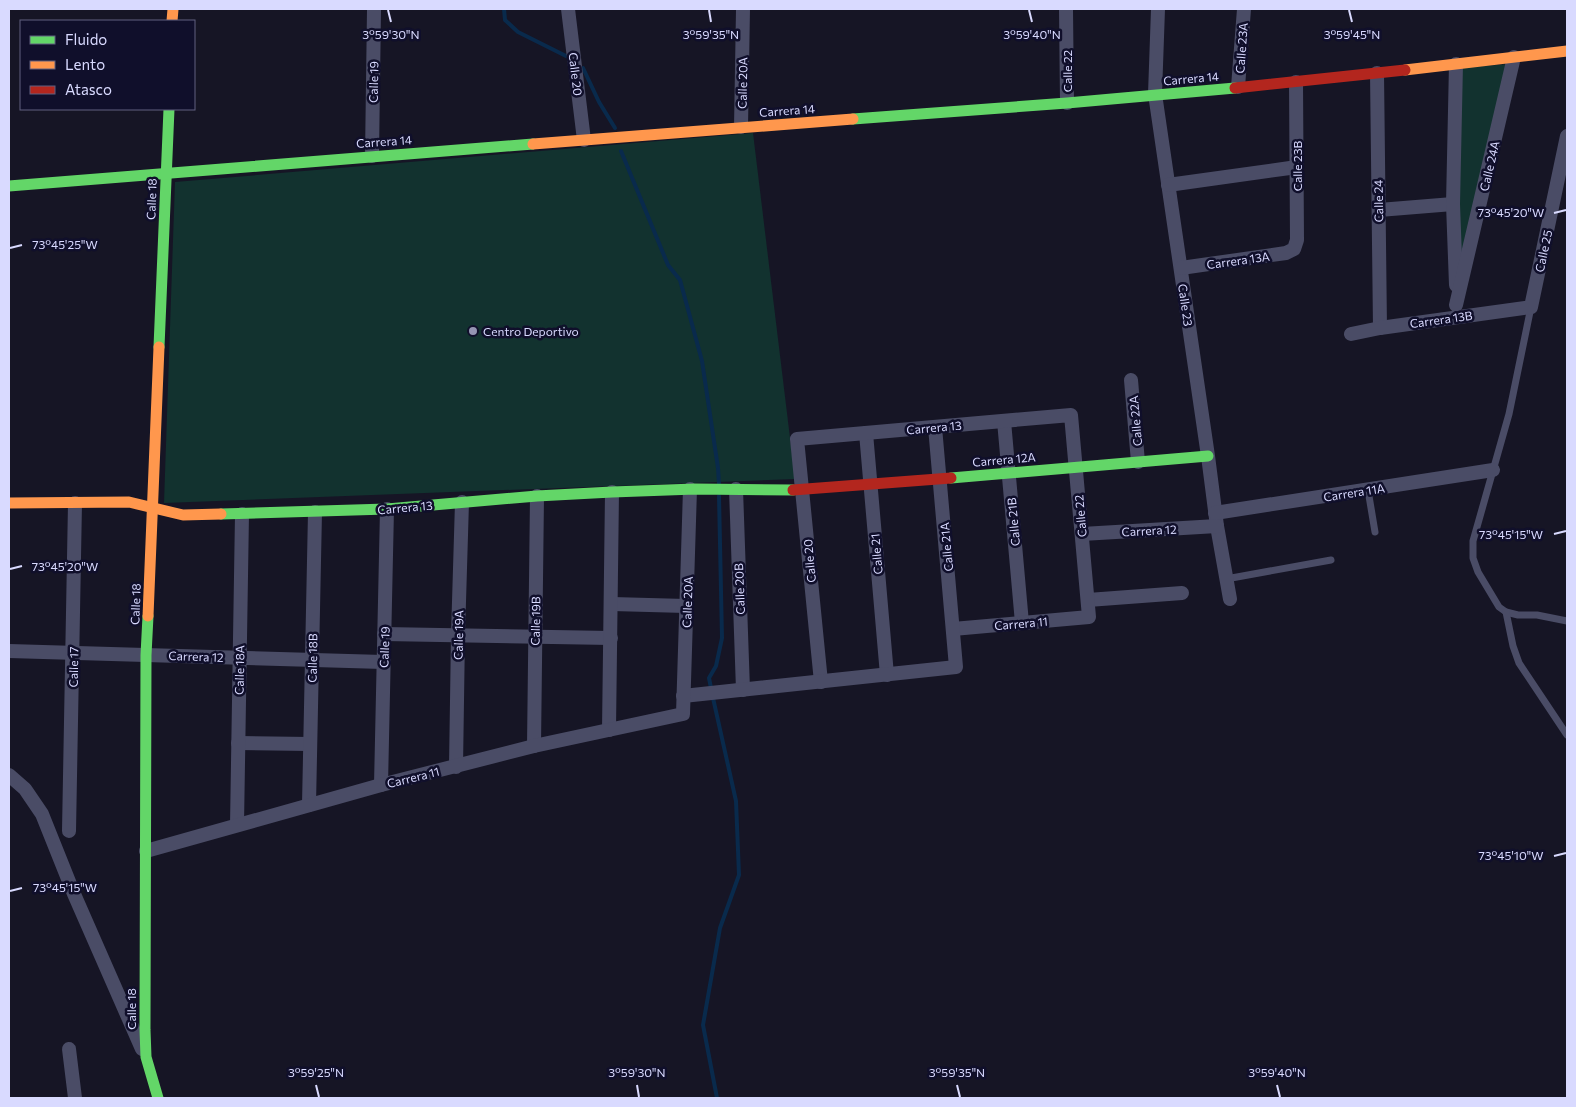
<svg xmlns="http://www.w3.org/2000/svg" width="1576" height="1107" viewBox="0 0 1576 1107" font-family="Commissioner,sans-serif">
  <rect width="100%" height="100%" fill="#161525"/>
  <g fill="#12322f">
    <polygon points="1508,64 1464,256 1458,255 1459,68"/>
    <polygon points="753,133 795,479 164,503 175,182"/>
  </g>
  <g fill="none" stroke-linecap="round" stroke-linejoin="round">
    <g stroke="#092a4c" stroke-width="4">
      <polyline points="504,9 505,20 518,32 570,58"/>
      <polyline points="583,68 599,102 615,128"/>
      <polyline points="621,151 668,265 680,280 702,361 718,468 719,484"/>
      <polyline points="711,688 709,678 716,666 722,638 719,496"/>
      <polyline points="713,698 736,801 739,875 720,928 703,1025 717,1098"/>
    </g>
    <g stroke="#4a4c66" stroke-width="7">
      <polyline points="1531,307 1509,414 1473,541 1473,558 1478,572 1499,607 1506,612 1518,615 1537,615 1567,621"/>
      <polyline points="1368,490 1375,532"/>
      <polyline points="1226,579 1331,560"/>
      <polyline points="1506,612 1513,646 1519,663 1567,735"/>
    </g>
    <g stroke="#4a4c66" stroke-width="14">
      <polyline points="568,9 584,140"/>
      <polyline points="1066,9 1067,103"/>
      <polyline points="1158,9 1155,94 1208,456 1217,526 1230,599"/>
      <polyline points="1377,73 1380,328"/>
      <polyline points="1238,87 1244,9"/>
      <polyline points="741,127 743,9"/>
      <polyline points="372,156 374,9"/>
      <polyline points="1168,185 1297,167"/>
      <polyline points="1379,210 1453,204"/>
      <polyline points="1181,268 1286,253 1294,249 1297,240 1296,82"/>
      <polyline points="1456,285 1453,204 1456,64"/>
      <polyline points="1456,305 1514,57"/>
      <polyline points="1351,334 1380,328 1531,307 1567,136"/>
      <polyline points="1131,380 1138,462"/>
      <polyline points="1004,421 1022,623"/>
      <polyline points="866,433 887,675"/>
      <polyline points="736,489 743,690"/>
      <polyline points="1215,513 1493,470"/>
      <polyline points="1082,534 1217,526"/>
      <polyline points="1088,600 1182,593"/>
      <polyline points="612,604 686,606"/>
      <polyline points="384,634 611,638"/>
      <polyline points="9,651 383,662"/>
      <polyline points="821,682 797,439 1071,415 1089,617 953,629"/>
      <polyline points="683,696 956,667 935,427"/>
      <polyline points="609,730 612,492"/>
      <polyline points="238,743 310,744"/>
      <polyline points="534,746 537,496"/>
      <polyline points="456,767 458,635 462,502"/>
      <polyline points="9,775 25,789 42,814 74,894 142,1049"/>
      <polyline points="381,785 387,509"/>
      <polyline points="309,805 315,512"/>
      <polyline points="237,825 242,514"/>
      <polyline points="69,831 75,503"/>
      <polyline points="146,851 381,785 534,746 683,714 690,489"/>
      <polyline points="69,1049 75,1098"/>
    </g>
    <g stroke="#63d668" stroke-width="11">
      <polyline points="853,119 1067,103 1235,88"/>
      <polyline points="9,186 533,144"/>
      <polyline points="159,347 169,109"/>
      <polyline points="951,478 1208,456"/>
      <polyline points="221,514 387,509 537,496 612,492 695,489 793,490"/>
      <polyline points="148,616 146,655 145,1030 146,1057 158,1098"/>
    </g>
    <g stroke="#ff974d" stroke-width="11">
      <polyline points="172,21 173,9"/>
      <polyline points="1405,70 1567,51"/>
      <polyline points="533,144 853,119"/>
      <polyline points="9,503 129,502 183,515 221,514"/>
      <polyline points="148,616 159,347"/>
    </g>
    <g stroke="#b3261e" stroke-width="11">
      <polyline points="1235,88 1405,70"/>
      <polyline points="793,490 951,478"/>
    </g>
  </g>
  <path fill="none" stroke="#d9daff" stroke-width="2" d="M388,10L391,22M709,10L711,22M1029,10L1032,22M1349,10L1352,22M1554,213L1566,210M10,248L22,245M1554,534L1566,531M10,569L22,566M1554,856L1566,853M10,891L22,888M316,1085L319,1097M637,1085L639,1097M957,1085L960,1097M1277,1085L1280,1097"/>
  <circle fill="#9595b3" stroke="#100f2b" stroke-width="2" cx="473" cy="331" r="5"/>
  <g text-anchor="middle" dominant-baseline="central" stroke-width="5" stroke-linejoin="round" paint-order="stroke">
    <g font-size="12" fill="#d9daff" stroke="#100f2b">
      <text transform="translate(1241 48) rotate(-86)">Calle 23A</text>
      <text transform="translate(1067 71) rotate(-90)">Calle 22</text>
      <text transform="translate(576 74) rotate(83)">Calle 20</text>
      <text transform="translate(1191 78) rotate(-5)">Carrera 14</text>
      <text transform="translate(373 82) rotate(-89)">Calle 19</text>
      <text transform="translate(742 83) rotate(-89)">Calle 20A</text>
      <text transform="translate(787 110) rotate(-4)">Carrera 14</text>
      <text transform="translate(384 141) rotate(-4)">Carrera 14</text>
      <text transform="translate(1297 166) rotate(-90)">Calle 23B</text>
      <text transform="translate(1489 166) rotate(-77)">Calle 24A</text>
      <text transform="translate(151 199) rotate(-88)">Calle 18</text>
      <text transform="translate(1378 201) rotate(-91)">Calle 24</text>
      <text transform="translate(1543 251) rotate(-78)">Calle 25</text>
      <text transform="translate(1238 260) rotate(-8)">Carrera 13A</text>
      <text transform="translate(1186 305) rotate(82)">Calle 23</text>
      <text transform="translate(1441 319) rotate(-8)">Carrera 13B</text>
      <text transform="translate(1135 421) rotate(-95)">Calle 22A</text>
      <text transform="translate(934 427) rotate(-5)">Carrera 13</text>
      <text transform="translate(1004 459) rotate(-5)">Carrera 12A</text>
      <text transform="translate(1354 492) rotate(-9)">Carrera 11A</text>
      <text transform="translate(405 507) rotate(-5)">Carrera 13</text>
      <text transform="translate(1080 516) rotate(-95)">Calle 22</text>
      <text transform="translate(1013 522) rotate(-95)">Calle 21B</text>
      <text transform="translate(1149 530) rotate(-3)">Carrera 12</text>
      <text transform="translate(946 547) rotate(-95)">Calle 21A</text>
      <text transform="translate(876 554) rotate(-95)">Calle 21</text>
      <text transform="translate(809 561) rotate(-95)">Calle 20</text>
      <text transform="translate(739 589) rotate(-92)">Calle 20B</text>
      <text transform="translate(687 602) rotate(-88)">Calle 20A</text>
      <text transform="translate(135 604) rotate(-88)">Calle 18</text>
      <text transform="translate(535 621) rotate(-89)">Calle 19B</text>
      <text transform="translate(1021 623) rotate(-5)">Carrera 11</text>
      <text transform="translate(458 635) rotate(-89)">Calle 19A</text>
      <text transform="translate(384 647) rotate(-88)">Calle 19</text>
      <text transform="translate(196 656) rotate(2)">Carrera 12</text>
      <text transform="translate(312 658) rotate(-89)">Calle 18B</text>
      <text transform="translate(73 667) rotate(-89)">Calle 17</text>
      <text transform="translate(239 670) rotate(-89)">Calle 18A</text>
      <text transform="translate(413 777) rotate(-14)">Carrera 11</text>
      <text transform="translate(131 1009) rotate(-90)">Calle 18</text>
    </g>
    <g font-size="12" fill="#d9daff" stroke="#100f2b" text-anchor="start">
      <text x="483" y="331">Centro Deportivo</text>
    </g>
  </g>
  <g font-size="12" text-anchor="middle" fill="#d9daff" stroke="#100f2b" stroke-width="5" stroke-linejoin="round" paint-order="stroke">
    <text x="391" y="39">3°59'30"N</text>
    <text x="711" y="39">3°59'35"N</text>
    <text x="1032" y="39">3°59'40"N</text>
    <text x="1352" y="39">3°59'45"N</text>
    <text x="1511" y="217">73°45'20"W</text>
    <text x="65" y="249">73°45'25"W</text>
    <text x="1511" y="539">73°45'15"W</text>
    <text x="65" y="571">73°45'20"W</text>
    <text x="1511" y="860">73°45'10"W</text>
    <text x="65" y="892">73°45'15"W</text>
    <text x="316" y="1077">3°59'25"N</text>
    <text x="637" y="1077">3°59'30"N</text>
    <text x="957" y="1077">3°59'35"N</text>
    <text x="1277" y="1077">3°59'40"N</text>
  </g>
  <rect width="1576" height="1107" fill="none" stroke="#d9daff" stroke-width="20"/>
  <rect x="20" y="20" width="175" height="90" fill="#100f2b" stroke="#606080"/>
  <rect x="30" y="36" width="25" height="8" fill="#63d668" stroke="#606080"/>
  <text x="65" y="45" font-size="15" fill="#d9daff">Fluido</text>
  <rect x="30" y="61" width="25" height="8" fill="#ff974d" stroke="#606080"/>
  <text x="65" y="70" font-size="15" fill="#d9daff">Lento</text>
  <rect x="30" y="86" width="25" height="8" fill="#b3261e" stroke="#606080"/>
  <text x="65" y="95" font-size="15" fill="#d9daff">Atasco</text>
</svg>
